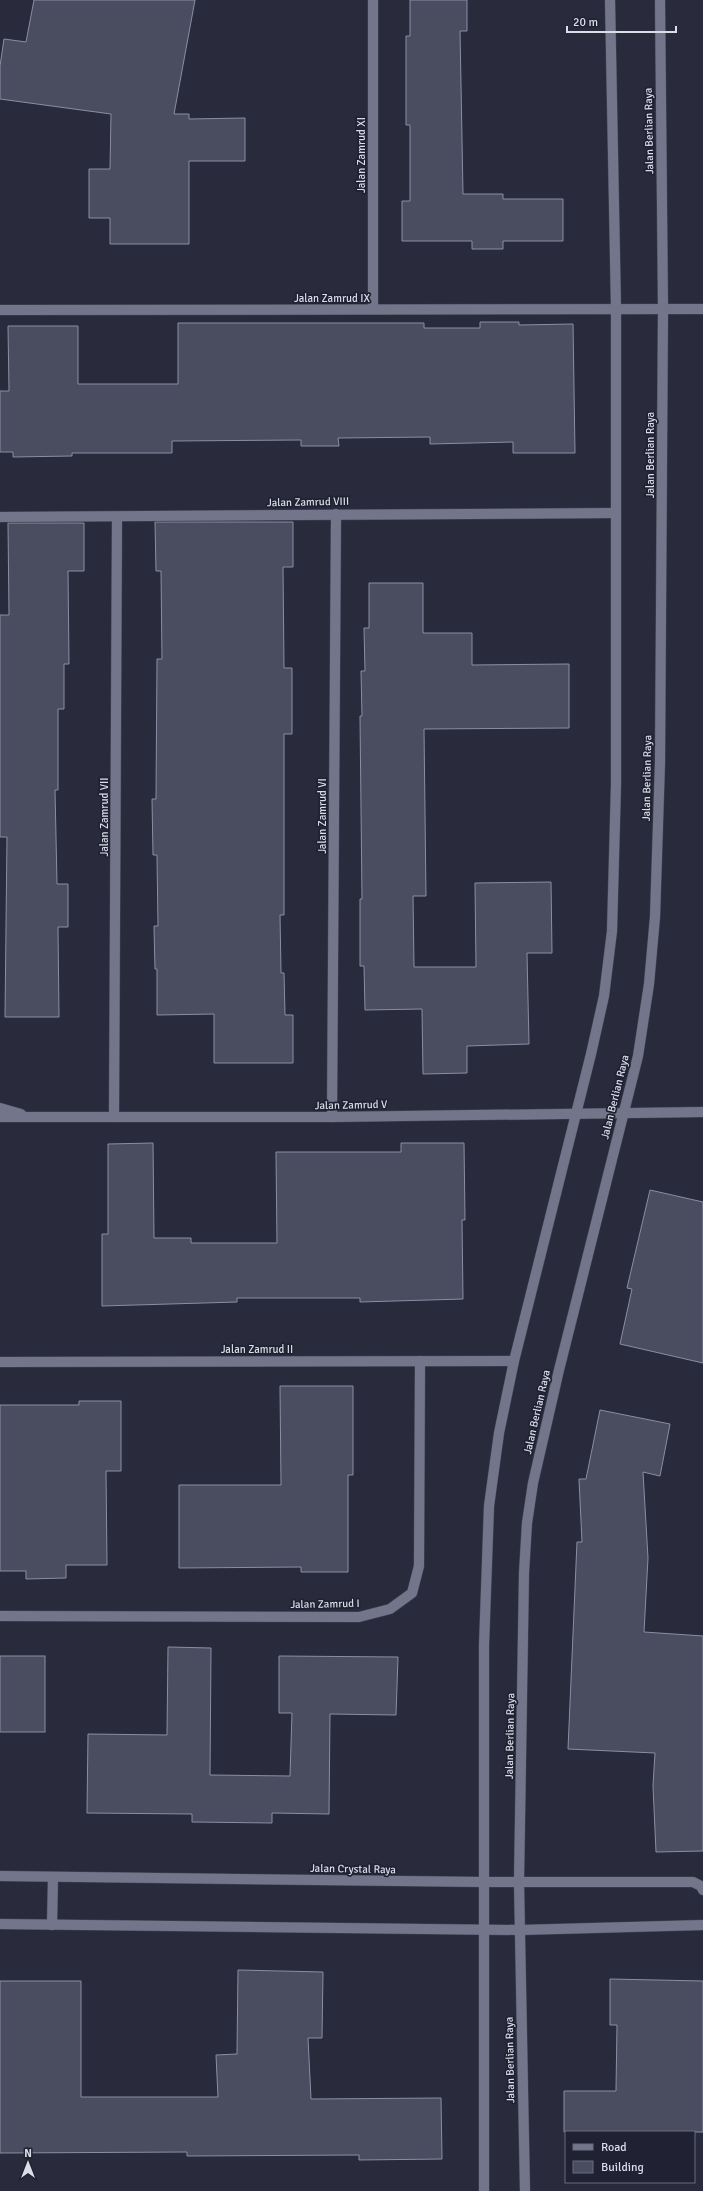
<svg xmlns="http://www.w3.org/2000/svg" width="703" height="2191" viewBox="0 0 703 2191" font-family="Signika,sans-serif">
  <rect width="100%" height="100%" fill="#292b3d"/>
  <g fill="#4a4d60" stroke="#8b8ea3">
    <polygon points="34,0 195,0 174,114 189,114 189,119 245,118 245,161 189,161 189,244 110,244 110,218 89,218 89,169 110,169 111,114 0,99 0,66 4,39 26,42"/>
    <polygon points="410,0 467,0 467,31 460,31 463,194 503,194 503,199 563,199 563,241 503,241 503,249 472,249 472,241 402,241 402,201 410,201 410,125 406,125 406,36 410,36"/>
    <polygon points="480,322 519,322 519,325 573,324 575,453 513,453 513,442 430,444 430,437 338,438 339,446 301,446 301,440 172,441 172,453 72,453 72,456 13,457 13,452 0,452 0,391 9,391 8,326 78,326 78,384 178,384 178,323 424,323 424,328 480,328"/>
    <polygon points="155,522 293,522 293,567 283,567 284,668 292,668 292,734 284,734 284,915 280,915 281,973 284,973 285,1015 293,1015 293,1063 214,1063 214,1014 157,1015 157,969 155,969 154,926 158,926 157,855 153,855 152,799 156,799 157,659 162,659 161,571 156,571"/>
    <polygon points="8,523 84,523 84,571 68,571 69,664 64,664 64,709 58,709 58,790 55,790 57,884 68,884 68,927 58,927 59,1017 5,1017 7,837 0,837 0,615 9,615"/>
    <polygon points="369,583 423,583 423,633 472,633 472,665 569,664 569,728 424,729 426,896 413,896 414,967 476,967 475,883 551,882 552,953 527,953 529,1044 467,1046 467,1073 423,1074 422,1009 365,1010 364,966 360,966 360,899 362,899 360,716 362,716 361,671 365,671 364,628 369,628"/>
    <polygon points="153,1143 154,1238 191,1238 191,1243 277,1243 276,1152 401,1152 401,1143 464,1143 465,1220 462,1220 463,1299 360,1302 360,1298 237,1298 237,1302 102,1306 102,1234 108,1234 108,1144"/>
    <polygon points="650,1190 703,1202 703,1363 620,1344 632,1289 627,1288"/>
    <polygon points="280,1386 353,1386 353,1475 348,1475 348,1572 301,1572 301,1567 179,1568 179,1485 281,1485"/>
    <polygon points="79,1401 121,1401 121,1471 106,1471 107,1565 66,1565 66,1578 26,1579 26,1571 0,1571 0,1405 79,1405"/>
    <polygon points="600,1410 670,1424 660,1476 643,1472 648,1558 644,1632 703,1636 703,1851 656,1852 653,1786 655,1753 568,1749 577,1542 582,1542 579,1479 586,1479"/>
    <polygon points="168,1647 211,1648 210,1775 290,1776 292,1713 279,1713 279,1656 398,1657 396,1715 330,1714 329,1814 272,1813 272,1823 192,1822 192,1814 87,1813 88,1734 167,1735"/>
    <rect x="0" y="1656" width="45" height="76"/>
    <polygon points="238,1970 323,1972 322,2038 308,2038 311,2099 441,2098 442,2159 359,2160 359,2155 187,2156 187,2152 0,2153 0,1981 81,1981 81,2097 218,2097 216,2055 237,2054"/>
    <polygon points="610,1979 703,1981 703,2132 564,2132 564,2091 616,2091 617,2025 610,2025"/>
  </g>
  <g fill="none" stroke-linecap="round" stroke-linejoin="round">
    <defs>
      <g id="minor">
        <polyline points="373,0 373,309"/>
        <polyline points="0,310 703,309"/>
        <polyline points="0,517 616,513"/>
        <polyline points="0,1108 21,1114"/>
        <polyline points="0,1117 332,1117 703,1112"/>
        <polyline points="114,1117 117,517"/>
        <polyline points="332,1117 336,514"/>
        <polyline points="0,1362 514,1361"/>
        <polyline points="0,1616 359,1617 390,1609 412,1593 419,1566 420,1361"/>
        <polyline points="0,1876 484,1882 693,1882 701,1886 703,1890"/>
        <polyline points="0,1924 520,1930 703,1925"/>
        <polyline points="52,1925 53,1877"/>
        <polyline points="484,2191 484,1646 489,1506 499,1433 514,1361 591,1054 604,996 612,931 616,784 616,309 610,0"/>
        <polyline points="525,2191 519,1882 524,1573 527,1523 533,1483 559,1370 638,1056 649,984 655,917 660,762 663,309 660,0"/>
      </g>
    </defs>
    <use href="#minor" stroke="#464857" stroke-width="11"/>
    <use href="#minor" stroke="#73768a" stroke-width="10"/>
  </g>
  <g text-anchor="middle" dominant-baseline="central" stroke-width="3.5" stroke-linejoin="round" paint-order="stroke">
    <g font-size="11" fill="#dbdde9" stroke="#202233">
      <text transform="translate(649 131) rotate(-91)">Jalan Berlian Raya</text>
      <text transform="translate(361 155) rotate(-90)">Jalan Zamrud XI</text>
      <text x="332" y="298">Jalan Zamrud IX</text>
      <text transform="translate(650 455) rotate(-90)">Jalan Berlian Raya</text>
      <text transform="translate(308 502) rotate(-1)">Jalan Zamrud VIII</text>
      <text transform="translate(647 778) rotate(-89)">Jalan Berlian Raya</text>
      <text transform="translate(322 816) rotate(-90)">Jalan Zamrud VI</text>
      <text transform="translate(104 817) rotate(-90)">Jalan Zamrud VII</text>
      <text transform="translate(615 1097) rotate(-76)">Jalan Berlian Raya</text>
      <text transform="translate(351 1105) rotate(-1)">Jalan Zamrud V</text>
      <text x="257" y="1349">Jalan Zamrud II</text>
      <text transform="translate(537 1412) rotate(-77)">Jalan Berlian Raya</text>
      <text transform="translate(325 1604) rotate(-1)">Jalan Zamrud I</text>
      <text transform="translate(510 1736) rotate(-89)">Jalan Berlian Raya</text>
      <text transform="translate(353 1869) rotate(1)">Jalan Crystal Raya</text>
      <text transform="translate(510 2060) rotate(-91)">Jalan Berlian Raya</text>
    </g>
  </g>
  <rect x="565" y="2131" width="130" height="52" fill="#202233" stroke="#6b6d7c"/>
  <rect x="573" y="2144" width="20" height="6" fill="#73768a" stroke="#6b6d7c"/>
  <text x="601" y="2151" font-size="12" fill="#dbdde9">Road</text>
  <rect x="573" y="2161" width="20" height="12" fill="#4a4d60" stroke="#6b6d7c"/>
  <text x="601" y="2171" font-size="12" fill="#dbdde9">Building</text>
  <g transform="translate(28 2163)" stroke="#202233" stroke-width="3" paint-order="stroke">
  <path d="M0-3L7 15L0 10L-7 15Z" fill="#dbdde9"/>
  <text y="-6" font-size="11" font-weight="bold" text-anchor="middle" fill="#dbdde9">N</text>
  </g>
  <path d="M567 26v6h109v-6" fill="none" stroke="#dbdde9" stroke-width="2"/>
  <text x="573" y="26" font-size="12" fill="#dbdde9" stroke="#202233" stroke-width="3" paint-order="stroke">20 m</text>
</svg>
